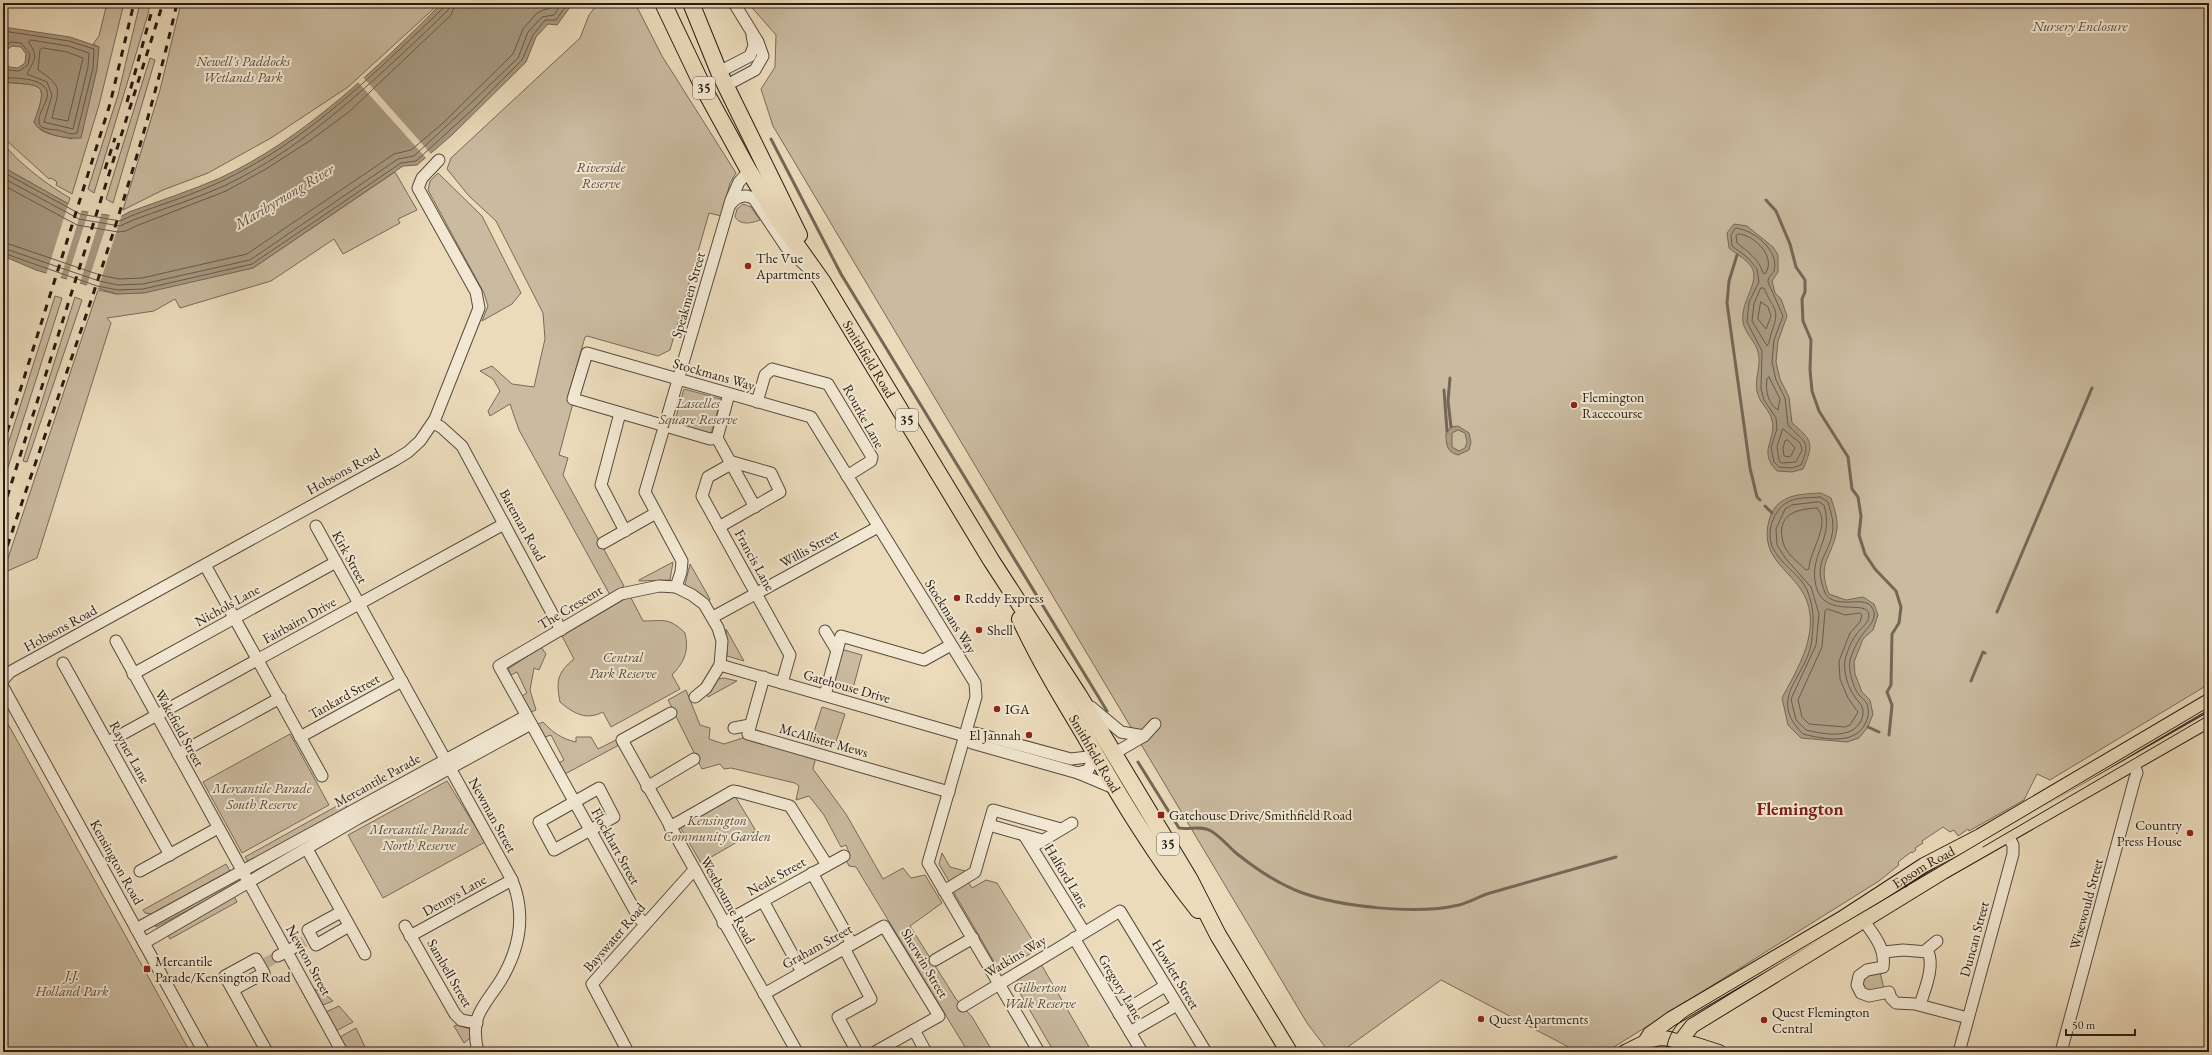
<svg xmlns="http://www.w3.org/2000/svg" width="2212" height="1055" viewBox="0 0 2212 1055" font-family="'EB Garamond',serif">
  <rect width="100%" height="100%" fill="#ebdbbb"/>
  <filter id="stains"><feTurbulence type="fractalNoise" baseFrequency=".005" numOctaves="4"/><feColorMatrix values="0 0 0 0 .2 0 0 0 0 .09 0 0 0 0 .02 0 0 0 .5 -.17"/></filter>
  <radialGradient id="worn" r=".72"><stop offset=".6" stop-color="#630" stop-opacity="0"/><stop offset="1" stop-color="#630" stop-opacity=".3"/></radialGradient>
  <g fill="#caba9f" stroke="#786a5a">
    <path d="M107,3H124L99,105L72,194L56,185L57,182L51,178L49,179L7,141L3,135V82C41,86 50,80 34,122C41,136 58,135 72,139L99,47L93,44L99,36Z"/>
    <polygon points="140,3 150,3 148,14 94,193 88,189 118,95"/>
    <polygon points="181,3 440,3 348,87 271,138 208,173 163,190 123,210 160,90"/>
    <polygon points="598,3 633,3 637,7 662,56 736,173 730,183 721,216 709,213 670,350 658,356 587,336 585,337 567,401 573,403 559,455 568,458 563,475 624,586 610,595 519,430 510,404 490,416 488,411 500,391 493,379 480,371 492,366 512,384 534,387 545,339 543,313 496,221 469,196 447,169 451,158 580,38 589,15"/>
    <polygon points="748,3 2209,3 2209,684 2050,780 2037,774 2024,800 1969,831 1968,829 1958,836 1954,830 1950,832 1943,827 1922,841 1923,843 1915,848 1916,850 1912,853 1911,852 1898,862 1899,865 1879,881 1606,1052 1578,1052 1441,980 1341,1052 1329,1052 1307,1023 773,126 761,89 775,67 776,35"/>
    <polygon points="150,58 155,60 113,203 106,199"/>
    <path d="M3,143C17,162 49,186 70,198L68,204L3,167Z"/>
    <polygon points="395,172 417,210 398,219 400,223 343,254 334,239 271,281 180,308 175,299 154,311 107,318 111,323 37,558 3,573 98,290 117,294 253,268"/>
    <polygon points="438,173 482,216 521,293 512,304 482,321 488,306 484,293 428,190 430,181"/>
    <path d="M743,204L751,207L760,220C752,223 741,226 735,217L737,209Z"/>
    <polygon points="55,296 62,298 3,483 3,460"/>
    <polygon points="75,297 82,300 27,462 23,461"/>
    <polygon points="684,389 721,399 711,434 674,424"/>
    <polygon points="673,562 670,580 639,581 639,580"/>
    <polygon points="690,564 710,599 709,601 685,585"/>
    <path d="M630,596L643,621C663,621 669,617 685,633C689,651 685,661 672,675L680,689L611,727L603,712C586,721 573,713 560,702C556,681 557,673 574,659L562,636Z"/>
    <polygon points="726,629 744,661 727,656"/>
    <polygon points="541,647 546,654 539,670 534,668 530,690 536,710 531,712 522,696 527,693 517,672 511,675 508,669"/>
    <polygon points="841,649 862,655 852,692 831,685"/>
    <polygon points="724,678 737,681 708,697 707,695 718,679"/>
    <polygon points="686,690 700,725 710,728 709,739 724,744 746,737 816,756 813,769 846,814 883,879 903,868 911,878 925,875 942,903 910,926 956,999 972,1017 993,1052 968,1052 856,867 849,866 846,860 850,855 846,845 841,847 824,815 809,796 796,800 799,786 795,783 731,768 724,769 720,764 702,769 668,700"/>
    <polygon points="822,707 845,714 835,745 812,738"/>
    <polygon points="3,715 190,1052 3,1052"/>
    <path d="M543,722C552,732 562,739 576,742V737H591L598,749L616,740L619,745L565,774L559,763L564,760L551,735L545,737L538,724Z"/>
    <polygon points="290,734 329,805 242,853 203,782"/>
    <polygon points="447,781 485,842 383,898 348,835"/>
    <polygon points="730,795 735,796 756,831 701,863 679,825"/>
    <polygon points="344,802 349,811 249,863 245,857"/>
    <polygon points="942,853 950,867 969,872 950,883 939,864"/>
    <polygon points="226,864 230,871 152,914 145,913 143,910"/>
    <polygon points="234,879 237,884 156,927 155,925"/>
    <polygon points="986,880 997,883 1038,949 1000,972 953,891 968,882 972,888"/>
    <polygon points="234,896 237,902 170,939 167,933"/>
    <polygon points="1041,964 1092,1052 1054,1052 1017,988 1017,980"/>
    <polygon points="1880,972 1884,989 1866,991 1862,981 1865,975"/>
    <polygon points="314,989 325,994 333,1001 323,1005"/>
    <polygon points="339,1006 353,1022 336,1031 326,1012"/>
    <polygon points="457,1025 470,1029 470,1038 464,1043 454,1026"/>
    <polygon points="356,1028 365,1047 355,1052 348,1052 340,1037"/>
  </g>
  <g fill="#a89a82" stroke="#746756" fill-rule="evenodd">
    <path d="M442,3H573L557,25L548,24L536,37L526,62L452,135L417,165L403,166L253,268L144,293L117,294L36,270L3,256V167L81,211L120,217L129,212C159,201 190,191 220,178C304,139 377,68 442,3Z"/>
    <path d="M3,27L70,37L99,47L97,69L81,138C67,139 41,135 34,122C50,80 41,86 3,82ZM12,46L21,47L26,54L25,63L18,68L9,67L4,60L5,51Z"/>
    <path d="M1734,224L1747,226L1773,247L1778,255V272L1772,281L1775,293L1781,299L1787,316L1778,341L1776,362L1780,379L1789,397L1792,423C1813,441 1814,443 1803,469L1792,472L1777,471C1757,451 1777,440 1772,420C1770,410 1759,403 1757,391C1754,379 1762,365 1758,352C1756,342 1744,332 1743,322C1740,303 1758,285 1753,270C1750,261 1736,254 1729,248L1727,233Z"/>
    <path d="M1458,426L1469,433L1471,442L1469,450L1458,455C1446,452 1446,443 1446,433L1451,427ZM1458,430L1465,433L1467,442L1465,448L1459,451L1452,447V433Z"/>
    <path d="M1821,493L1831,498C1834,508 1838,518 1837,529C1833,557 1816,562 1829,594L1846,600L1863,597L1874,604L1878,615L1873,630L1863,639L1854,662L1855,674L1862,692L1870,700L1873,714L1868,727L1859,738L1847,742L1801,738L1788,725L1782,698C1795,673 1813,645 1810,615C1807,572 1754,566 1770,517C1778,494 1801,494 1821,493Z"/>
  </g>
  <g fill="#ebdbbb">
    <polygon points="362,76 432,155 427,159 357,81"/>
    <polygon points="69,202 82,209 60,280 46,275"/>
    <polygon points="89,210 102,212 79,286 66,282"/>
    <polygon points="110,214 122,214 97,292 86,288"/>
  </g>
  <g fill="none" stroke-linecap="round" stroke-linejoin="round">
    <g stroke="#685a4b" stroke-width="1">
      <path d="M3,31L69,41L94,49L93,68L77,133C71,136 64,131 57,130C51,129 39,130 39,122C38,115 45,105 47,98C52,77 15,78 3,78"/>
      <path d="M31,40L68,46L89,53L88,67L73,129L44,122L52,95L47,82L27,74C34,60 39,57 29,43Z"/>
      <polyline points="3,48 11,42 21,43 30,54 28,65 19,71 8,70 3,65"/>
      <path d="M43,48L67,52L83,58L68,121L52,118C58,91 65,87 38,70L40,50Z"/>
      <path d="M3,172L80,214L120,221L131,216C161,204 193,195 222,181C305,142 367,80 433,18L444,7L445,3"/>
      <path d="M3,178L79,219L120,226L133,220C163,209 195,199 224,186C306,147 371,83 436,22L448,10L450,3"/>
      <polyline points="3,185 77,225 118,232 126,231 136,226 226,191 266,169 311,140 350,111 451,15 456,3"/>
      <path d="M1736,228C1754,230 1780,251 1774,271C1772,275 1768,277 1768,282L1783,316L1774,340L1772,362L1776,380L1785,398L1788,425C1803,442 1812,440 1801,465L1792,468L1779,467L1774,462L1771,447L1777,429L1776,418L1764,400L1761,389L1762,351L1747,322L1749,302L1759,282L1757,269L1748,258L1732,246L1731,235Z"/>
      <path d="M1739,234C1755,235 1777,258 1765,274L1763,273C1759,259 1748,252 1737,243L1736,236Z"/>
      <polyline points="3,242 100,275 119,279 142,278 247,254 394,154 411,150 442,124 513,54 523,29 536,14 543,10 551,8 555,3"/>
      <polyline points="3,248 99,281 118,285 143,284 250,260 398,159 414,156 469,105 518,58 528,32 542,17 554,15 562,3"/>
      <polyline points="3,253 97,286 118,290 143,289 252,264 401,163 416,161 473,109 522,60 533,35 545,20 556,20 568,3"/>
      <path d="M1761,288H1764C1772,309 1781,307 1772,331C1770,336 1770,342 1767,346L1752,321L1754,304Z"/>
      <polygon points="1761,302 1768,307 1771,316 1766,329 1758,319"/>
      <path d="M1769,377L1780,399L1778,410C1768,404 1765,390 1767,379Z"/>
      <polygon points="1783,429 1800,443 1802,450 1796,462 1781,463 1779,460 1777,447"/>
      <polygon points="1788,440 1795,448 1790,457 1784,456 1783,448 1785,441"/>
      <path d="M1820,497L1828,502C1830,510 1833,517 1833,526C1832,556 1810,558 1826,595C1838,609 1862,596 1871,606C1881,619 1865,629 1860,638C1856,644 1852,653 1850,660C1848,670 1853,687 1859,695C1862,698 1865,700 1867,704C1869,712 1869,715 1866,722C1856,746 1823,739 1803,734C1765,696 1809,677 1812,638C1814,621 1814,607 1807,590C1800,574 1781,565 1773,548C1765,533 1774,507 1790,501C1799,497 1811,498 1820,497Z"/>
      <path d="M1819,502L1824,505C1834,538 1811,552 1815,581C1820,620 1863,600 1868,612C1872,622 1860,628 1856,635C1851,641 1847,652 1845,660C1843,671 1848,688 1855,697C1857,701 1861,703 1862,707C1864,712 1863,716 1861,721C1851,740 1823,734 1806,730L1796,720L1791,699L1816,645L1819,614L1811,587L1786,559L1777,545L1776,529L1785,509L1792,505Z"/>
      <path d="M1817,508C1832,524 1809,551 1809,569L1806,570C1799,563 1785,553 1783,542C1776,515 1795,509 1817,508Z"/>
      <polygon points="1828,609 1845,615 1860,613 1862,615 1860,622 1850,633 1839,661 1840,679 1848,698 1858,712 1850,725 1845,727 1809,724 1802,717 1798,700 1822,647 1825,611"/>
    </g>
    <g stroke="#746756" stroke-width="3">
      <polyline points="771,139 841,274 1107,711"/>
      <polyline points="1766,200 1776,211 1790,244 1796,267 1805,280 1805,292 1802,299 1803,321 1811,340 1810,370 1812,391 1819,411 1848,457 1852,489 1858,497 1861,516 1859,535 1865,554 1875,569 1896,591 1901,607 1899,623 1892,634 1891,685 1887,692 1892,705 1889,735"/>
      <polyline points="1737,255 1729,281 1727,303 1750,468 1757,497 1760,500"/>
      <polyline points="1450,378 1448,401 1451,427"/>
      <polyline points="1444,390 1447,431"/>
      <polyline points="1765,506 1772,513"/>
      <polyline points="1997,612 2092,388"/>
      <polyline points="1971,681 1983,652 1985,653"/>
      <polyline points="1868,727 1879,732"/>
      <path d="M1138,762L1179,828C1190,830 1200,825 1211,831C1220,836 1228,846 1236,853C1256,869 1276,883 1300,892C1340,907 1417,915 1459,905C1470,902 1480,896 1490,893C1532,881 1574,869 1616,857"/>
    </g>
    <g stroke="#c4b59a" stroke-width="11" stroke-dasharray="11 5.5" stroke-linecap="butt">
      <polyline points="295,947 308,939"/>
      <polyline points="266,963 278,956"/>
    </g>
    <defs>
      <g id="minor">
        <polyline points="719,72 750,56 754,46 752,35"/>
        <polyline points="725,86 755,70 763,56 758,42 734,3"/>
        <path d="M730,205C736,197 745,193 754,199L786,247L808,268"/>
        <polyline points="729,394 717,438 710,439 573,399 587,353 811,417 975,683 976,697 928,863 1039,1052"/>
        <polyline points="757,402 765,375 772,369 828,384 872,457 871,461 847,476"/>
        <polyline points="620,413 601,485 625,531"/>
        <polyline points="433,423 441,427 462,446 561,630"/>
        <polyline points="717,438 755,507"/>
        <polyline points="731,464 708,477 702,496 790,655 782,683"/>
        <path d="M316,526L512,880C526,914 520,948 501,980C484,1007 469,1015 478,1052"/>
        <polyline points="719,527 780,492 771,473 729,461"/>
        <polyline points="603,543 656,513"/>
        <polyline points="205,565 322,776"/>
        <polyline points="676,587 681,572 682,561 645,492 731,200 739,182 749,171"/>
        <polyline points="713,617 878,527"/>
        <polyline points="825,631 837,651"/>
        <polyline points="116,641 342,1052"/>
        <polyline points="63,663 170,855"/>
        <polyline points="720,665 965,736 972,743 1078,773 1088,770 1096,756"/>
        <polyline points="133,674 336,562"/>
        <polyline points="764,677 748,734 949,792"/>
        <polyline points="3,680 10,672 395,460 408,452 420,441 435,419 479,308 476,292 418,188 422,178 439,160"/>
        <polyline points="3,687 204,1052"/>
        <polyline points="825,695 841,636 924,660 951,645"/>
        <polyline points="1091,707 1121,732 1144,736"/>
        <polyline points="671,713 622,740 797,1052"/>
        <polyline points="734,728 750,725"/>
        <polyline points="965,736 975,733 1071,759 1096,756"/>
        <polyline points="300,737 402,681"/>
        <polyline points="108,742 504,524"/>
        <polyline points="178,754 280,698"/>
        <polyline points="1113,754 1144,736 1155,724"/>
        <polyline points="1078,773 1116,789"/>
        <polyline points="647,787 694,759"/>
        <polygon points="599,788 614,817 554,850 539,822"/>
        <polyline points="989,825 1042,840"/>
        <polyline points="670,827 733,791 739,792 790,806 827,865"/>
        <polyline points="1024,835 1084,932"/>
        <polyline points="1037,844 1072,823"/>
        <polyline points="307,849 365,954"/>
        <polyline points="140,871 218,828"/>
        <polyline points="812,873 852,944"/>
        <polyline points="944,891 975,872 993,810 1061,829"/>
        <polyline points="763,901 802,972"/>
        <polyline points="341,912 308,930 316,945 349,926"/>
        <path d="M1864,921C1874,935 1886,949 1883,967L1867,970L1859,976L1857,985L1861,993L1869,996L1889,992L1891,998L1896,1003L1915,1004L1968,1018"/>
        <polyline points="723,923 844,856"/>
        <polyline points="645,924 639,918 499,666 621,594 659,586 676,587 692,595 704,604 718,628 722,641 720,665 706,688 695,697"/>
        <polyline points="405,926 455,1014 461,1020 477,1023"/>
        <polyline points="136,929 526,716"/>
        <polyline points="410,936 512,880"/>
        <polyline points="1074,938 1142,1052"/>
        <polyline points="144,943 357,819 531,724"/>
        <polyline points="844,948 871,999 838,1017 857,1052"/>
        <polyline points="1925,951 1937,941"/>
        <path d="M1884,952L1903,950L1928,952C1935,967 1924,991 1920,1005"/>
        <polyline points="278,956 295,947"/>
        <polyline points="935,960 973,938"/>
        <polyline points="233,990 264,973 256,959 225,976 267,1052"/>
        <polyline points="764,994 884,926 939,1016 875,1052"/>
        <polyline points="963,1006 1120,911 1206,1052"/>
        <polyline points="1119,1014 1165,986"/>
        <polyline points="914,1030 926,1052"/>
        <polyline points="1130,1032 1177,1005"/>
        <polyline points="628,1052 592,984 694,870"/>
        <polyline points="1959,1052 2013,854 2013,845 2008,836"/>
        <polyline points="2061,1052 2135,778 2137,773 2134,764"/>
      </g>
      <g id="major">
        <path id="s1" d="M1645,1042L1650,1034L1671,1019L1841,919L1924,865L1980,836L2209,701"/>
        <polyline points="1679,1043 1692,1026 1943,872 2209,720"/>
        <polyline points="1680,1044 1694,1044 1719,1052"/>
        <path d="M1625,1052C1642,1044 1659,1032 1678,1042L1684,1052"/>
      </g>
      <g id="highway">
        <path id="s2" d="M663,3L704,89L749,171L778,219L822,281L991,560L1078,694L1190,880L1218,935L1289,1052"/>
        <polyline points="691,3 719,72 799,235"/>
        <path id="s3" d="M1020,619C1039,660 1062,698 1085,736C1119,796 1155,856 1198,910"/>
      </g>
    </defs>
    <use href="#minor" stroke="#584b3e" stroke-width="13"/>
    <use href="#major" stroke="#271b14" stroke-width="16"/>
    <use href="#highway" stroke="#271b14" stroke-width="18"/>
    <use href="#minor" stroke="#f2e8d3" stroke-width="11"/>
    <use href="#major" stroke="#ebdbbb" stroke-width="14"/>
    <use href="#highway" stroke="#ebdbbb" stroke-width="16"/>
    <g stroke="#271b14" stroke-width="1">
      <polyline points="1983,847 2209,715"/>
      <path d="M1666,1052C1668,1035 1675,1024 1689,1015L2209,707"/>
    </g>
    <g stroke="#271b14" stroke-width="3" stroke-dasharray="7 7" stroke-linecap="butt">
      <polyline points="127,102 154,3"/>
      <polyline points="105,169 115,138"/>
      <polyline points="3,445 110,104 134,3"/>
      <polyline points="3,510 163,3"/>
      <path d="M3,559C64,375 134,193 177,3"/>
    </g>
  </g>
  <g fill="#8f2418" stroke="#f2e8d3" stroke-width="1.5">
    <circle cx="748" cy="266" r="4"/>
    <circle cx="1574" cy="405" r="4"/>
    <circle cx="957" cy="598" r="4"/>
    <circle cx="979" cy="630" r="4"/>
    <circle cx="997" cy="709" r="4"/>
    <circle cx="1029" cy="735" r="4"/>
    <rect x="1157" y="811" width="8" height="8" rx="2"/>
    <circle cx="2190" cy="833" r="4"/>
    <rect x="143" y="965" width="8" height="8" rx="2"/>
    <circle cx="1481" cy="1019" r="4"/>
    <circle cx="1764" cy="1020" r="4"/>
  </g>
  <g text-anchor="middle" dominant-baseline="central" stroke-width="4" stroke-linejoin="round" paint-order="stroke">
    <g fill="#f2e8d3" stroke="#64584d" stroke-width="1">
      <rect x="693" y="77" width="22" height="22" rx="3"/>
      <rect x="896" y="409" width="22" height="22" rx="3"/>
      <rect x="1157" y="833" width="22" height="22" rx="3"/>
    </g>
    <g font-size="13" font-weight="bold" fill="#271b14">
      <text x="704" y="88">35</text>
      <text x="907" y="420">35</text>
      <text x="1168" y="844">35</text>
    </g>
    <g font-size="14" font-style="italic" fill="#584b3e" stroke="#f2e8d3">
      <text x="2080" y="26">Nursery Enclosure</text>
      <text x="243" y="61">Newell's Paddocks<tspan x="243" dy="16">Wetlands Park</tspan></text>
      <text x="601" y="167">Riverside<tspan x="601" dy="16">Reserve</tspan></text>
      <text x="698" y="403">Lascelles<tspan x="698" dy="16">Square Reserve</tspan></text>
      <text x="623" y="657">Central<tspan x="623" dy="16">Park Reserve</tspan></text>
      <text x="262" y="788">Mercantile Parade<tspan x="262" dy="16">South Reserve</tspan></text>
      <text x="717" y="820">Kensington<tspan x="717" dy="16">Community Garden</tspan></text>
      <text x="419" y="829">Mercantile Parade<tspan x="419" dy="16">North Reserve</tspan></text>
      <text x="72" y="975">J.J.<tspan x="72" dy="16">Holland Park</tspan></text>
      <text x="1040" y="987">Gilbertson<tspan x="1040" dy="16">Walk Reserve</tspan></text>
    </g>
    <g font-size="14" fill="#271b14" stroke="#f2e8d3" text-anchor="start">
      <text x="756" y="258">The Vue<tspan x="756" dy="16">Apartments</tspan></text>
      <text x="1582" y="397">Flemington<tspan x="1582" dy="16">Racecourse</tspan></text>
      <text x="965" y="598">Reddy Express</text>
      <text x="987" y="630">Shell</text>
      <text x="1005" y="709">IGA</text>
      <text x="1021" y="735" text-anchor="end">El Jannah</text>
      <text x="1169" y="815">Gatehouse Drive/Smithfield Road</text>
      <text x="2182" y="825" text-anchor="end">Country<tspan x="2182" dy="16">Press House</tspan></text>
      <text x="155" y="961">Mercantile<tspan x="155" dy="16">Parade/Kensington Road</tspan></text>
      <text x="1772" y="1012">Quest Flemington<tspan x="1772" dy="16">Central</tspan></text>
      <text x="1489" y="1019">Quest Apartments</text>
    </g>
    <g font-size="14" fill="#271b14" stroke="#f2e8d3">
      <text transform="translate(688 295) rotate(-74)">Speakmen Street</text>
      <text stroke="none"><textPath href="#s2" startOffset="412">Smithfield Road</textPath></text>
      <text transform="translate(714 374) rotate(16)">Stockmans Way</text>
      <text transform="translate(864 416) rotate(61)">Rourke Lane</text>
      <text transform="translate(343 471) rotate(-29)">Hobsons Road</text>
      <text transform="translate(523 525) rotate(61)">Bateman Road</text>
      <text transform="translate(809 548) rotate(-29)">Willis Street</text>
      <text transform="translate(350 557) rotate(61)">Kirk Street</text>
      <text transform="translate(755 560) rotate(61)">Francis Lane</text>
      <text transform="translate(227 605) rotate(-29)">Nichols Lane</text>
      <text transform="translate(570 607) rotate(-31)">The Crescent</text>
      <text transform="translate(951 616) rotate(58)">Stockmans Way</text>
      <text transform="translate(299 620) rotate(-29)">Fairbairn Drive</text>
      <text transform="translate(60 628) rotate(-29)">Hobsons Road</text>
      <text transform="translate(847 686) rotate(16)">Gatehouse Drive</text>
      <text transform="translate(344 696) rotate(-29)">Tankard Street</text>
      <text transform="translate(180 728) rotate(61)">Wakefield Street</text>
      <text transform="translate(824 740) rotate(16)">McAllister Mews</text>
      <text transform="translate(130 752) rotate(61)">Rayner Lane</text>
      <text stroke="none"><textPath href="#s3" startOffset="154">Smithfield Road</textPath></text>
      <text transform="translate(377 780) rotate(-29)">Mercantile Parade</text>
      <text transform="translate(493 815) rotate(61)">Newman Street</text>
      <text transform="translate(616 846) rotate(61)">Flockhart Street</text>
      <text transform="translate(117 862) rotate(61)">Kensington Road</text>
      <text stroke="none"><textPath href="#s1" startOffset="330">Epsom Road</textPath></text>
      <text transform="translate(776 876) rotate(-29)">Neale Street</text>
      <text transform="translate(1067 876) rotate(59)">Halford Lane</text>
      <text transform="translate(454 895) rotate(-29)">Dennys Lane</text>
      <text transform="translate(728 900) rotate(61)">Westbourne Road</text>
      <text transform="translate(2086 904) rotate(-75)">Wisewould Street</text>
      <text transform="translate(614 937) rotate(-49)">Bayswater Road</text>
      <text transform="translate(1974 939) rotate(-75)">Duncan Street</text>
      <text transform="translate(817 946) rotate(-29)">Graham Street</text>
      <text transform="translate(1015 956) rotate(-31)">Watkins Way</text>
      <text transform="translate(309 960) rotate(61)">Newton Street</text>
      <text transform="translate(925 963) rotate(59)">Sherwin Street</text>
      <text transform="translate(450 973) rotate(60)">Sambell Street</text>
      <text transform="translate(1176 974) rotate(59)">Howlett Street</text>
      <text transform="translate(1121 987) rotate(59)">Gregory Lane</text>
    </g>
    <g font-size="15" font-style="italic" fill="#5b4e40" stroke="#f2e8d3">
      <text transform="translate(284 196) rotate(-31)">Maribyrnong River</text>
    </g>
    <g font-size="18" font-weight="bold" fill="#7a1f14" stroke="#f2e8d3">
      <text x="1800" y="808">Flemington</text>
    </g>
  </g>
  <rect width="2212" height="1055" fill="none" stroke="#ebdbbb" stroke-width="16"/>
  <rect x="4" y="4" width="2204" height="1047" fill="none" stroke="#271b14" stroke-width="2"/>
  <rect x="8" y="8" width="2196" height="1039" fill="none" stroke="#271b14"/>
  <path d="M2066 1029v6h69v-6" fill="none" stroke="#271b14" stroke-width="2"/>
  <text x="2072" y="1029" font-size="12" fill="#271b14" stroke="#f2e8d3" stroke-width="3" paint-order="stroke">50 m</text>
  <rect width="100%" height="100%" filter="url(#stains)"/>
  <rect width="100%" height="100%" fill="url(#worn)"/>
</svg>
